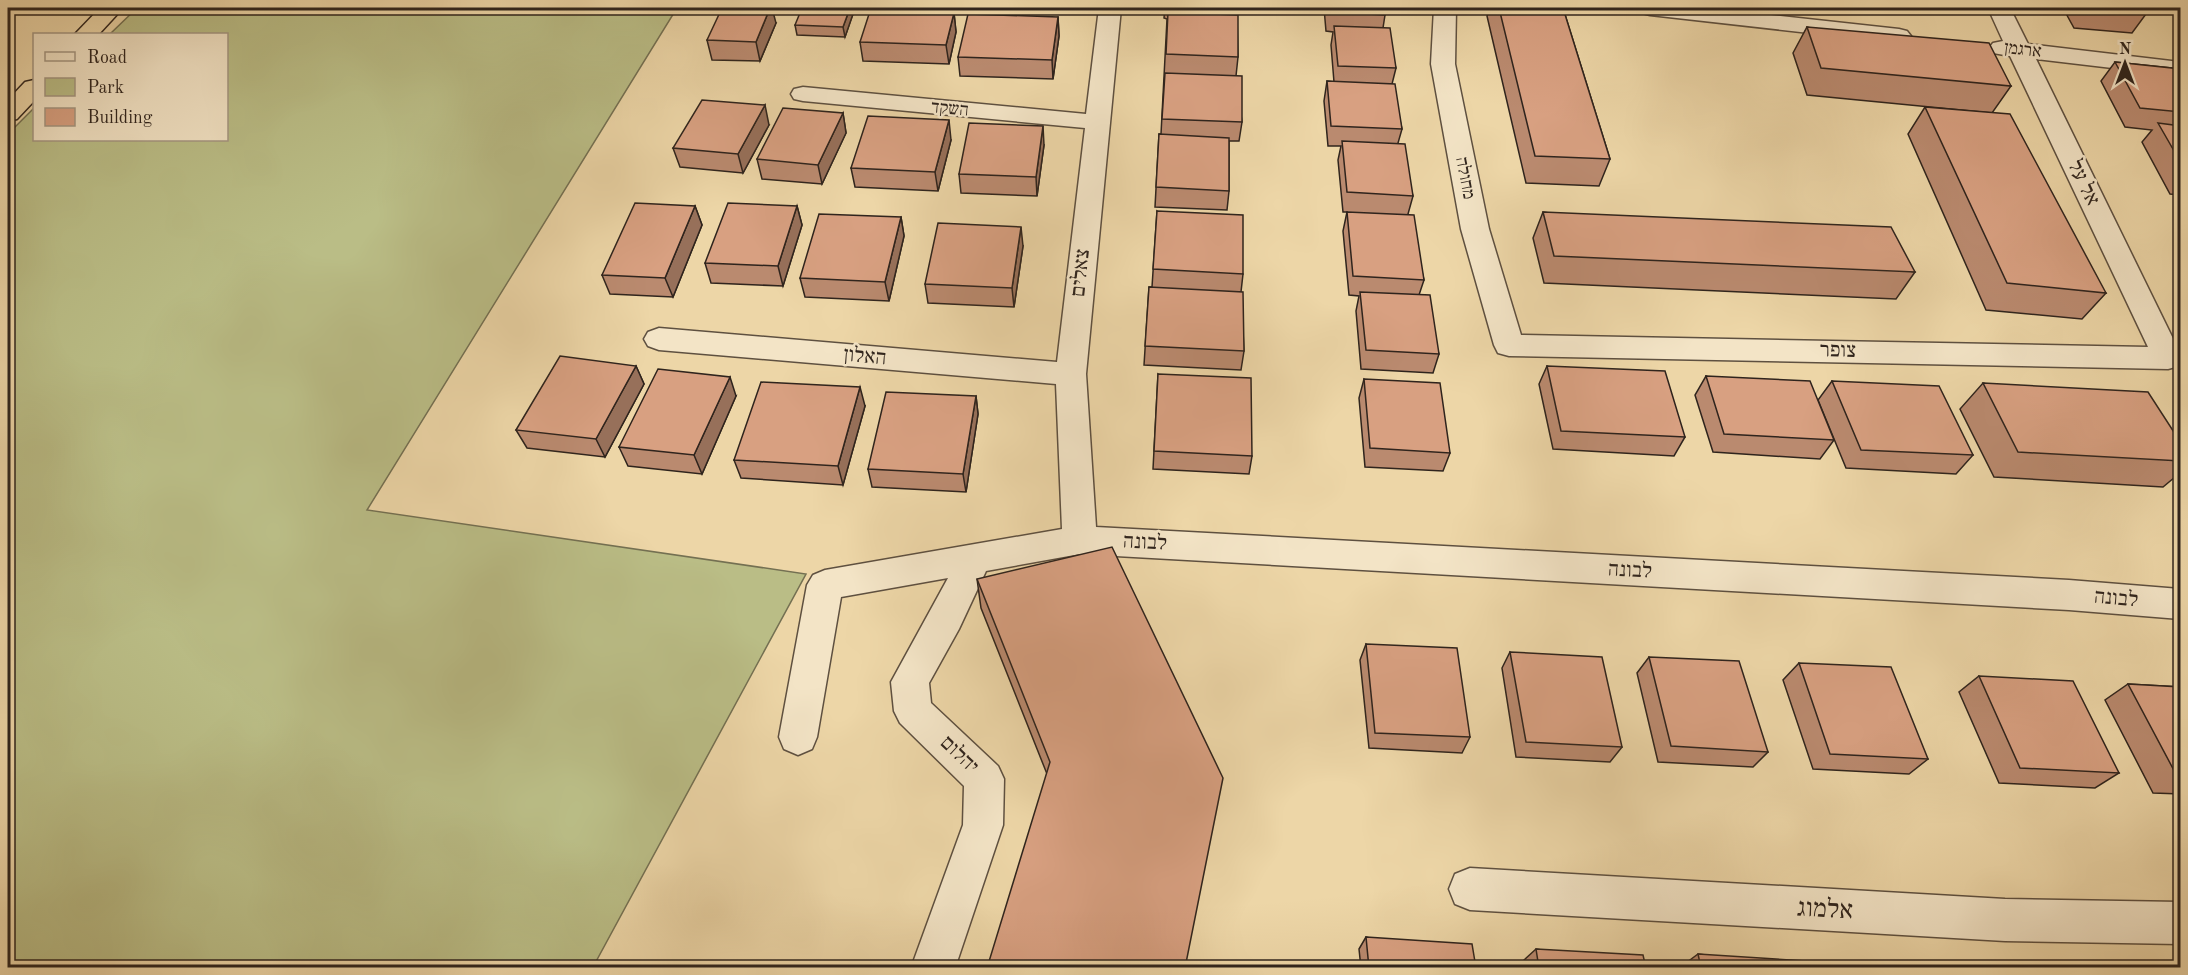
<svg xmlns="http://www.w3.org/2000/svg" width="2188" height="975" viewBox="0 0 2188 975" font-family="'Old Standard TT','Frank Ruhl Libre',serif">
  <rect width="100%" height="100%" fill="#edd6a7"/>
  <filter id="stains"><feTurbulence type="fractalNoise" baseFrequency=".00333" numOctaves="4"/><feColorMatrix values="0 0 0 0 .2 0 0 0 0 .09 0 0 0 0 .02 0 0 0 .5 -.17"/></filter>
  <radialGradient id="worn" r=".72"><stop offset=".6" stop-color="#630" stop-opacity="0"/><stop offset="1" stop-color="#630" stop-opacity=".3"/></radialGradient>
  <polygon fill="#babd86" stroke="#747052" stroke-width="1.5" points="137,8 677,8 367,510 806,574 593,967 8,967 8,134 34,108 34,140 226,140 226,34 110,34"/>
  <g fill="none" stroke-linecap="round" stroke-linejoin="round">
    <defs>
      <g id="minor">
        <polygon points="1099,8 1121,8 1086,374 1096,527 2069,580 2180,589 2180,619 2069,610 1080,554 986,571 959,629 929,683 931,703 998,766 1004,779 1003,825 955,968 911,968 963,825 964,786 900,723 894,711 891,682 948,578 841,597 817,737 812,749 798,755 784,749 779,737 807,585 813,575 825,570 1062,529 1056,384 659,350 648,346 644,339 648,332 659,328 1057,362 1085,128 803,101 794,99 791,94 794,89 803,87 1086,114"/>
        <polygon points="1434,8 1456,8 1455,64 1489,229 1521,335 2148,347 2010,56 1993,53 1989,48 1993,43 2003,41 1988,8 2010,8 2028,44 2180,62 2180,76 2036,59 2180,353 2179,366 2168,369 1509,356 1498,353 1494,345 1461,229 1431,64"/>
        <polygon points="1639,8 1706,8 1899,29 1907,31 1911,36 1907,41 1899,43 1650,15 1642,13"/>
        <polygon points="1470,868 2005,899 2180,902 2180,944 2005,941 1470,910 1455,904 1449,889 1455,874"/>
      </g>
      <g id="trunk">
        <polygon points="100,8 123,8 99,34 75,34"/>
        <polygon points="34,80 34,101 17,119 8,121 8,100 25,82"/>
      </g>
    </defs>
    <use href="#minor" stroke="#5e5040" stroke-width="3"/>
    <use href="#trunk" stroke="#2f241d" stroke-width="3"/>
    <use href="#minor" fill="#f3e4c6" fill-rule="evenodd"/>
    <use href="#trunk" fill="#edd6a7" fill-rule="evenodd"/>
  </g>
  <g fill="#ba8a6f" stroke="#2f241d" stroke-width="1.5">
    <polygon points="1165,8 1238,8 1237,15 1238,57 1236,76 1242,122 1239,141 1229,141 1229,191 1227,210 1155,207 1159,134 1161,134 1167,19 1164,18"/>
    <polygon points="1324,8 1384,8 1385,15 1383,28 1396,68 1392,84 1402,129 1398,143 1413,196 1408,214 1424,280 1419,295 1439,354 1433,373 1361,369 1356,311 1359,296 1349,295 1343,231 1347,212 1343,212 1338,160 1341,146 1328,146 1324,101 1327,81 1334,82 1331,45 1333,32 1326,31"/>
    <polygon points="1490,8 1563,8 1610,159 1599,186 1526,183 1487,16"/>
    <polygon points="2063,8 2142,8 2146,14 2132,33 2074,28"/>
    <polygon points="2175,8 2181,8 2181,15"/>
    <polygon points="954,13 956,32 949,64 863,61 860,42"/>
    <polygon points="853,14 845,37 797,35 795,25"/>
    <polygon points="1058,17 1059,36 1053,79 960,76 958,57"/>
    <polygon points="776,23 760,61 712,60 707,40"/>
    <polygon points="1807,27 2011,86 1992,113 1807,95 1793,53"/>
    <polygon points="2115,62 2181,69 2181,195 2170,194 2142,142 2152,130 2125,127 2101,81"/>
    <polygon points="1925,107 2106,293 2082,319 1986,310 1908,134"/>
    <polygon points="843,113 846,133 822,184 762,179 757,159"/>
    <polygon points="769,125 743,173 680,167 673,148"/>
    <polygon points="951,140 938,191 855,187 851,168"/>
    <polygon points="1044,145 1037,196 961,193 959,174"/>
    <polygon points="695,206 702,225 673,297 610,294 602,275"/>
    <polygon points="797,206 802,225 783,286 711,283 705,263"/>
    <polygon points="1157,211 1243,274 1241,292 1244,351 1241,370 1144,365 1149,287 1152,287"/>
    <polygon points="1543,212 1915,272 1896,299 1544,283 1533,238"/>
    <polygon points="901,217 904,236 889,301 805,297 800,278"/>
    <polygon points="1023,246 1014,307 928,303 925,284"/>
    <polygon points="636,366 644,384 605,457 527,448 516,430"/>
    <polygon points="1547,366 1685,437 1674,456 1553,449 1539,384"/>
    <polygon points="1158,374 1252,456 1249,474 1153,469"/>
    <polygon points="1706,376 1834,440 1820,459 1713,452 1695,395"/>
    <polygon points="1364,379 1450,453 1443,471 1365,467 1359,398"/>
    <polygon points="1832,381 1973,455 1956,474 1846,468 1818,400"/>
    <polygon points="1983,383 2181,443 2181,472 2163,487 1994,477 1960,409"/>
    <polygon points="736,396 702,474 628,466 619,447"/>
    <polygon points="976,396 978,414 966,492 872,487 868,469"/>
    <polygon points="865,406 843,485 741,478 734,460"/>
    <polygon points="977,579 1185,968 1047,774 981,608"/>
    <polygon points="1366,644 1470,737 1462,753 1369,748 1360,660"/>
    <polygon points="1510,652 1622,747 1610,762 1516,757 1502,668"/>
    <polygon points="1649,657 1768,752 1753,767 1658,762 1637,673"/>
    <polygon points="1799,663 1928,759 1909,774 1813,769 1783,680"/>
    <polygon points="1979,676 2119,773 2095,788 1999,783 1959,692"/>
    <polygon points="2128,684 2181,687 2181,794 2153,793 2105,700"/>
    <polygon points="1366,937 1476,968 1361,968 1359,949"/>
    <polygon points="1536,949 1646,968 1526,968 1524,960"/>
    <polygon points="1698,954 1808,968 1683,968 1682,966"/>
    <polygon points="1875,963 1938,968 1868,968"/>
  </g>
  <g fill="#97705a" stroke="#2f241d" stroke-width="1.5">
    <polygon points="770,8 772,8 776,23 760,61 756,42"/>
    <polygon points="850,8 852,8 853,14 845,37 843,27"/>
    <polygon points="954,13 956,32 949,64 946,45"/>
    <polygon points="1058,17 1059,36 1053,79 1052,60"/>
    <polygon points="765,105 769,125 743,173 738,154"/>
    <polygon points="843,113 846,133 822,184 818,165"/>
    <polygon points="949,120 951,140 938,191 935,172"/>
    <polygon points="1043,126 1044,145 1037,196 1036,177"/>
    <polygon points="695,206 702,225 673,297 665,278"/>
    <polygon points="797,206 802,225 783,286 778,266"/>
    <polygon points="901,217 904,236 889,301 885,282"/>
    <polygon points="1021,227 1023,246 1014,307 1012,288"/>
    <polygon points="636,366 644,384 605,457 596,439"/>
    <polygon points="730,377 736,396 702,474 694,455"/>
    <polygon points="860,387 865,406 843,485 838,466"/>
    <polygon points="976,396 978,414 966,492 963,474"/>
  </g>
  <g fill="#d8a081" stroke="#2f241d" stroke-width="1.5">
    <polygon points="722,8 770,8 756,42 707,40"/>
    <polygon points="802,8 850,8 843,27 795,25"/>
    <polygon points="1328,8 1384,8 1385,15 1329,12"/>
    <polygon points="1499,8 1563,8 1610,159 1535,156"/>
    <polygon points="2087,8 2142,8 2146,14 2088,9"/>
    <polygon points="870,11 954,13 946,45 860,42"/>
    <polygon points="1168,12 1238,15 1238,57 1166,54"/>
    <polygon points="968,14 1058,17 1052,60 958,57"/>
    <polygon points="1334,26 1390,28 1396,68 1338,66"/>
    <polygon points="1807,27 1989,43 2011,86 1821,68"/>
    <polygon points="2115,62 2181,69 2181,112 2140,108"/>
    <polygon points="1165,73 1242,76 1242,122 1162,119"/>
    <polygon points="1327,81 1395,84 1402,129 1331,126"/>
    <polygon points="702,100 765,105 738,154 673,148"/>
    <polygon points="1925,107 2010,114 2106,293 2007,283"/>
    <polygon points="783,108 843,113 818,165 757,159"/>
    <polygon points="868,116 949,120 935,172 851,168"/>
    <polygon points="969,123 1043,126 1036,177 959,174"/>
    <polygon points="2158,123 2181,126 2181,163"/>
    <polygon points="1159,134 1229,138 1229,191 1156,187"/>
    <polygon points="1342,141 1405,144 1413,196 1347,192"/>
    <polygon points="635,203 695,206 665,278 602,275"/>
    <polygon points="728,203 797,206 778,266 705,263"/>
    <polygon points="1157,211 1243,215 1243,274 1153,269"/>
    <polygon points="1347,212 1414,215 1424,280 1353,276"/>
    <polygon points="1543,212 1891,227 1915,272 1554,256"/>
    <polygon points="819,214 901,217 885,282 800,278"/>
    <polygon points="938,223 1021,227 1012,288 925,284"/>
    <polygon points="1149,287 1243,292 1244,351 1145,346"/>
    <polygon points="1360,292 1430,295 1439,354 1366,350"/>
    <polygon points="560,356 636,366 596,439 516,430"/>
    <polygon points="1547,366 1665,371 1685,437 1561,431"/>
    <polygon points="658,369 730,377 694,455 619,447"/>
    <polygon points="1158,374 1251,378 1252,456 1154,451"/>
    <polygon points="1706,376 1810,381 1834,440 1724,434"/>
    <polygon points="1364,379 1440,383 1450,453 1370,448"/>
    <polygon points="1832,381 1939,386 1973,455 1861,450"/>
    <polygon points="761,382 860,387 838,466 734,460"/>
    <polygon points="1983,383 2148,392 2181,443 2181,461 2018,452"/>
    <polygon points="886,392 976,396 963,474 868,469"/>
    <polygon points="1112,547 1223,778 1185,968 987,968 1050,762 977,579"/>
    <polygon points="1366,644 1457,648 1470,737 1375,733"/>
    <polygon points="1510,652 1602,657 1622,747 1526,742"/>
    <polygon points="1649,657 1739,661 1768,752 1671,746"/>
    <polygon points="1799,663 1891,667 1928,759 1830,754"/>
    <polygon points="1979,676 2073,681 2119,773 2020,768"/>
    <polygon points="2128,684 2181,687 2181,778 2178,778"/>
    <polygon points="1366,937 1472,944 1476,968 1369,968"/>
    <polygon points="1536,949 1643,955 1646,968 1539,968"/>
    <polygon points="1698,954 1806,961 1808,968 1701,968"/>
    <polygon points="1875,963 1938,968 1876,968"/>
  </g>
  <g text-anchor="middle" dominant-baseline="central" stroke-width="5" stroke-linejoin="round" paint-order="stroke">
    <g font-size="18" fill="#2f241d" stroke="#f3e4c6">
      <text transform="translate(2023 50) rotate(7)">ארגמן</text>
      <text transform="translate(950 109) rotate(5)">השקד</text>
      <text transform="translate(1465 178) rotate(79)">מחולה</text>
    </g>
    <g font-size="21" fill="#2f241d" stroke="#f3e4c6">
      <text transform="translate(2083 183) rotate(64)">אל על</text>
      <text transform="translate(1081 273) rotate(-84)">צאלים</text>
      <text transform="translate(1838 351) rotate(1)">צופר</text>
      <text transform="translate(865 357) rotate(5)">האלון</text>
      <text transform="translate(1145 543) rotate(3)">לבונה</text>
      <text transform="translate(1630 571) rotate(3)">לבונה</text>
      <text transform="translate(2116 599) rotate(5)">לבונה</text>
      <text transform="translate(959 755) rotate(44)">יהלום</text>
    </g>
    <g font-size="26" fill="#2f241d" stroke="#f3e4c6">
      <text transform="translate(1825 910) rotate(3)">אלמוג</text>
    </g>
  </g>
  <rect width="2188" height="975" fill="none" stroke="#edd6a7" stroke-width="30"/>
  <rect x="9" y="9" width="2170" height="957" fill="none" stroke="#2f241d" stroke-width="3"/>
  <rect x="15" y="15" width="2158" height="945" fill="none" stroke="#2f241d" stroke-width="1.5"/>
  <rect x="33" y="33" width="195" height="108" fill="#f3e4c6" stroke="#a59782" stroke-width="1.5"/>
  <rect x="45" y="52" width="30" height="9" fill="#f3e4c6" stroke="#a59782" stroke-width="1.5"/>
  <text x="87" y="63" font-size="18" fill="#2f241d">Road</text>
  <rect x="45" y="78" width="30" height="18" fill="#babd86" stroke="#a59782" stroke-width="1.5"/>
  <text x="87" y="93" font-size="18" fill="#2f241d">Park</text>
  <rect x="45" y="108" width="30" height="18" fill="#d8a081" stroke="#a59782" stroke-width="1.5"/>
  <text x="87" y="123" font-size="18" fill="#2f241d">Building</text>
  <g transform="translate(2125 63)" stroke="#f3e4c6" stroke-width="4.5" paint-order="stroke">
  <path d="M0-4.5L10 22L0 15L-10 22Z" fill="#2f241d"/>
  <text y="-9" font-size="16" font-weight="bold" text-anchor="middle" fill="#2f241d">N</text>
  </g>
  <rect width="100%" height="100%" filter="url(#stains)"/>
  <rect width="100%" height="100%" fill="url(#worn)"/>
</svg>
